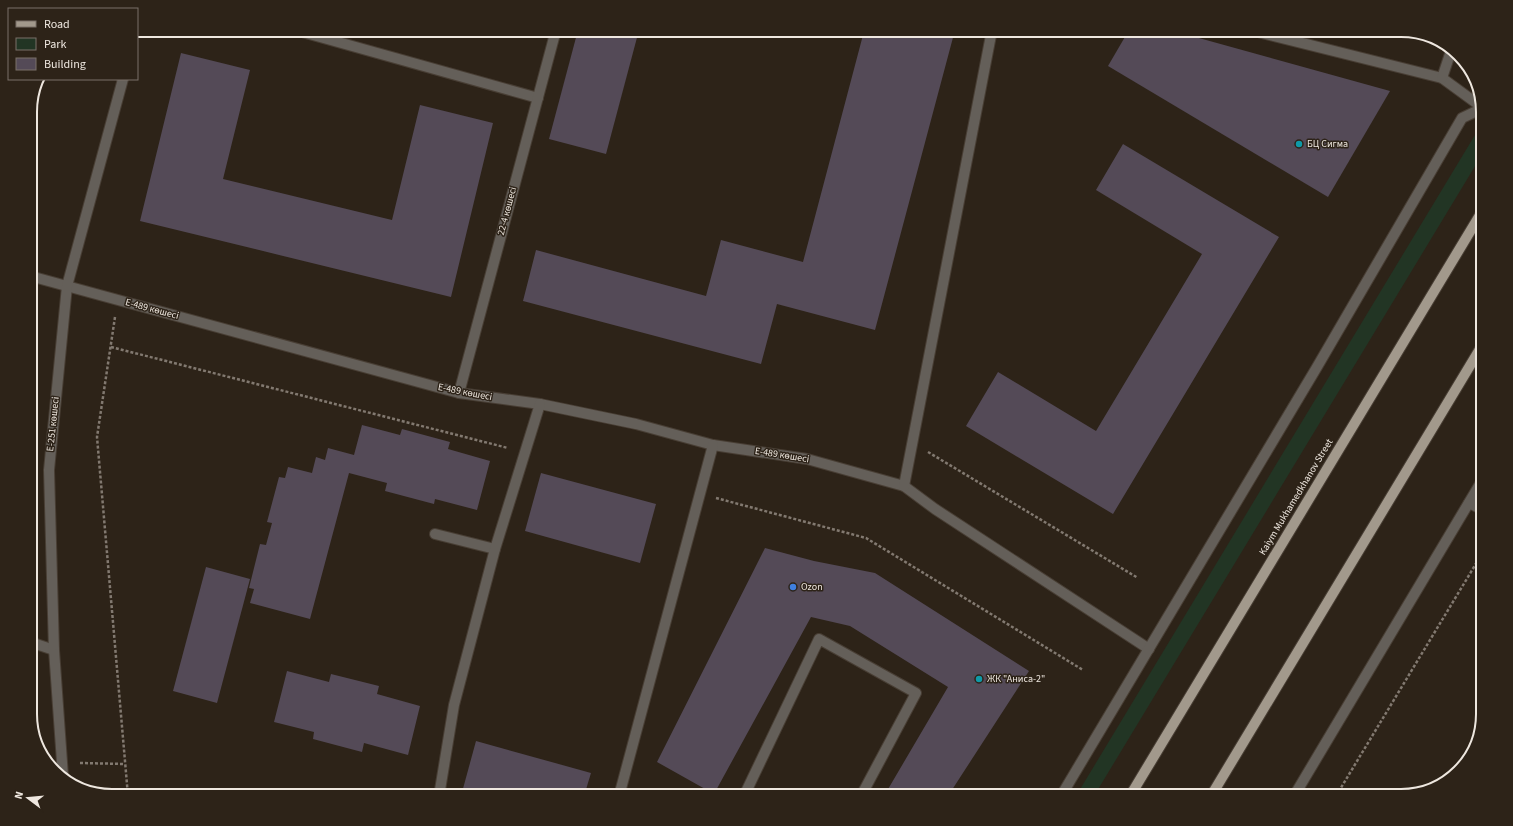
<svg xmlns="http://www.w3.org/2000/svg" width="1513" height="826" viewBox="0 0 1513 826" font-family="'Source Sans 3',sans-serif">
  <rect width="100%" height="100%" fill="#2d2318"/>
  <polygon fill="#223524" points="1483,130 1483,153 1094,796 1076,796 1475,135"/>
  <g fill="#544a57">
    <polygon points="578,30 639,30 606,154 549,139"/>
    <polygon points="846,30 955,30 875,330 777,304 761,364 523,301 536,250 706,296 721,240 803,262 863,35"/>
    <polygon points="1129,30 1170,30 1390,91 1328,197 1108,66"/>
    <polygon points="181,53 250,70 223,179 392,220 420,105 493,123 451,297 140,221"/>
    <polygon points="1123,144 1279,237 1113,514 966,426 998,372 1096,431 1202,254 1096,190"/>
    <polygon points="362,425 400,435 402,429 450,442 448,449 490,461 477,510 435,499 434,504 385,491 387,483 349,473 310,619 250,603 254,589 249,588 260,544 266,545 272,523 267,522 279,477 285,478 288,467 312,473 316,457 325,460 328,448 354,455"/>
    <polygon points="541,473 656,504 640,563 525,531"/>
    <polygon points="765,548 814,561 875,573 1029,671 948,796 884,796 948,687 850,626 811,617 714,794 657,762"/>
    <polygon points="206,567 250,579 217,703 173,691"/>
    <polygon points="287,671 329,682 331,674 379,686 377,694 420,706 408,755 364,743 362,752 313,739 314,732 274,722"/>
    <polygon points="476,741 591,773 584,796 461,796"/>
  </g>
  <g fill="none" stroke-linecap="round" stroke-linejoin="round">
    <defs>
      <g id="minor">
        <polyline points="295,30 538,98"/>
        <polyline points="1250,30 1442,78 1483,108"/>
        <polyline points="1442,78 1451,51"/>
        <polyline points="30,276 459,393 540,404 636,424 713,445 807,459 904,486 935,509 1149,649"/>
        <polyline points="459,393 556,30"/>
        <polyline points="904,486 992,30"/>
        <polyline points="1469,503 1483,510"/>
        <polyline points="435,534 495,549"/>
        <polyline points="30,642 54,650"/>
        <polyline points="63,776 54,650 49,470 67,286 123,79"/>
        <polyline points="439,796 454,705 495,549 540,404"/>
        <polyline points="619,796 713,445"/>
        <polyline points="744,796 819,639 916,693 861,796"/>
        <polyline points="1061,796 1317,367 1462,118 1483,108"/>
        <polyline points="1294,796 1483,479"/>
      </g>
      <g id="major">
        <polyline points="1130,796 1483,210"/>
        <polyline points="1211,796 1483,344"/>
      </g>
    </defs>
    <use href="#minor" stroke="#483e34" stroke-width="12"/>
    <use href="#major" stroke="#483e34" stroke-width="12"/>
    <g stroke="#827970" stroke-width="2.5" stroke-dasharray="3 2" stroke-linecap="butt">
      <polyline points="115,317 97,437 128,796"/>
      <polyline points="111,347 508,448"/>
      <polyline points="928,452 1138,578"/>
      <polyline points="716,498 866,538 1083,670"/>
      <polyline points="80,763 125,764"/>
      <polyline points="127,793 140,796"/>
      <polyline points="1336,796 1483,552"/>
    </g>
    <use href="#minor" stroke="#645f59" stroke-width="10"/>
    <use href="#major" stroke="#a2998c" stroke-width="10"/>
  </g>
  <g fill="#0f9aa8" stroke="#2d2318" stroke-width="1.5">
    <circle cx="1299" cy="144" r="4"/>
    <circle cx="979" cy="679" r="4"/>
  </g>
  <circle fill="#3f7fe0" stroke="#2d2318" stroke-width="1.5" cx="793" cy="587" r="4"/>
  <g text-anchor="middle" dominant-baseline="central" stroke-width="3" stroke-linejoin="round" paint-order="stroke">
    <g font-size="10" fill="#eee7df" stroke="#2d2318" text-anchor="start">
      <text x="1307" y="144">БЦ Сигма</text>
      <text x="801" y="587">Ozon</text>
      <text x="987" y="679">ЖК "Аниса-2"</text>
    </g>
    <g font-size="10" fill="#eee7df" stroke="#2d2318">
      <text transform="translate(507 211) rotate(-75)">22-4 көшесі</text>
      <text transform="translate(152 309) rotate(15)">Е-489 көшесі</text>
      <text transform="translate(465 392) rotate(11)">Е-489 көшесі</text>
      <text transform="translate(53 424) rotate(-84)">Е-251 көшесі</text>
      <text transform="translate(782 455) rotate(9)">Е-489 көшесі</text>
      <text transform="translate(1296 497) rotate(-59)">Kaiym Mukhamedkhanov Street</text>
    </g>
  </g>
  <path d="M0 0H1513V826H0ZM112 37H1401A75 75 0 0 1 1476 112V714A75 75 0 0 1 1401 789H112A75 75 0 0 1 37 714V112A75 75 0 0 1 112 37Z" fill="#2d2318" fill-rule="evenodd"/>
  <path fill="none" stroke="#eee7df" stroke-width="2" d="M112 37H1401A75 75 0 0 1 1476 112V714A75 75 0 0 1 1401 789H112A75 75 0 0 1 37 714V112A75 75 0 0 1 112 37Z"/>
  <rect x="8" y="8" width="130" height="72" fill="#2d2318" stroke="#7a7168"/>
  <rect x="16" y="21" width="20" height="6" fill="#a2998c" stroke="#7a7168"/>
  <text x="44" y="28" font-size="12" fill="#eee7df">Road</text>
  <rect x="16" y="38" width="20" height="12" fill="#223524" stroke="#7a7168"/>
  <text x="44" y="48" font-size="12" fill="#eee7df">Park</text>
  <rect x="16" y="58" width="20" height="12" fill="#544a57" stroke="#7a7168"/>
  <text x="44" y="68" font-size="12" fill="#eee7df">Building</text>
  <g transform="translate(28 798) rotate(286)" stroke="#2d2318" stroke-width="3" paint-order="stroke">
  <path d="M0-3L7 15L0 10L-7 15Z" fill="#eee7df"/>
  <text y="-6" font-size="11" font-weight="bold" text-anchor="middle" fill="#eee7df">N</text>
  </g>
</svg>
